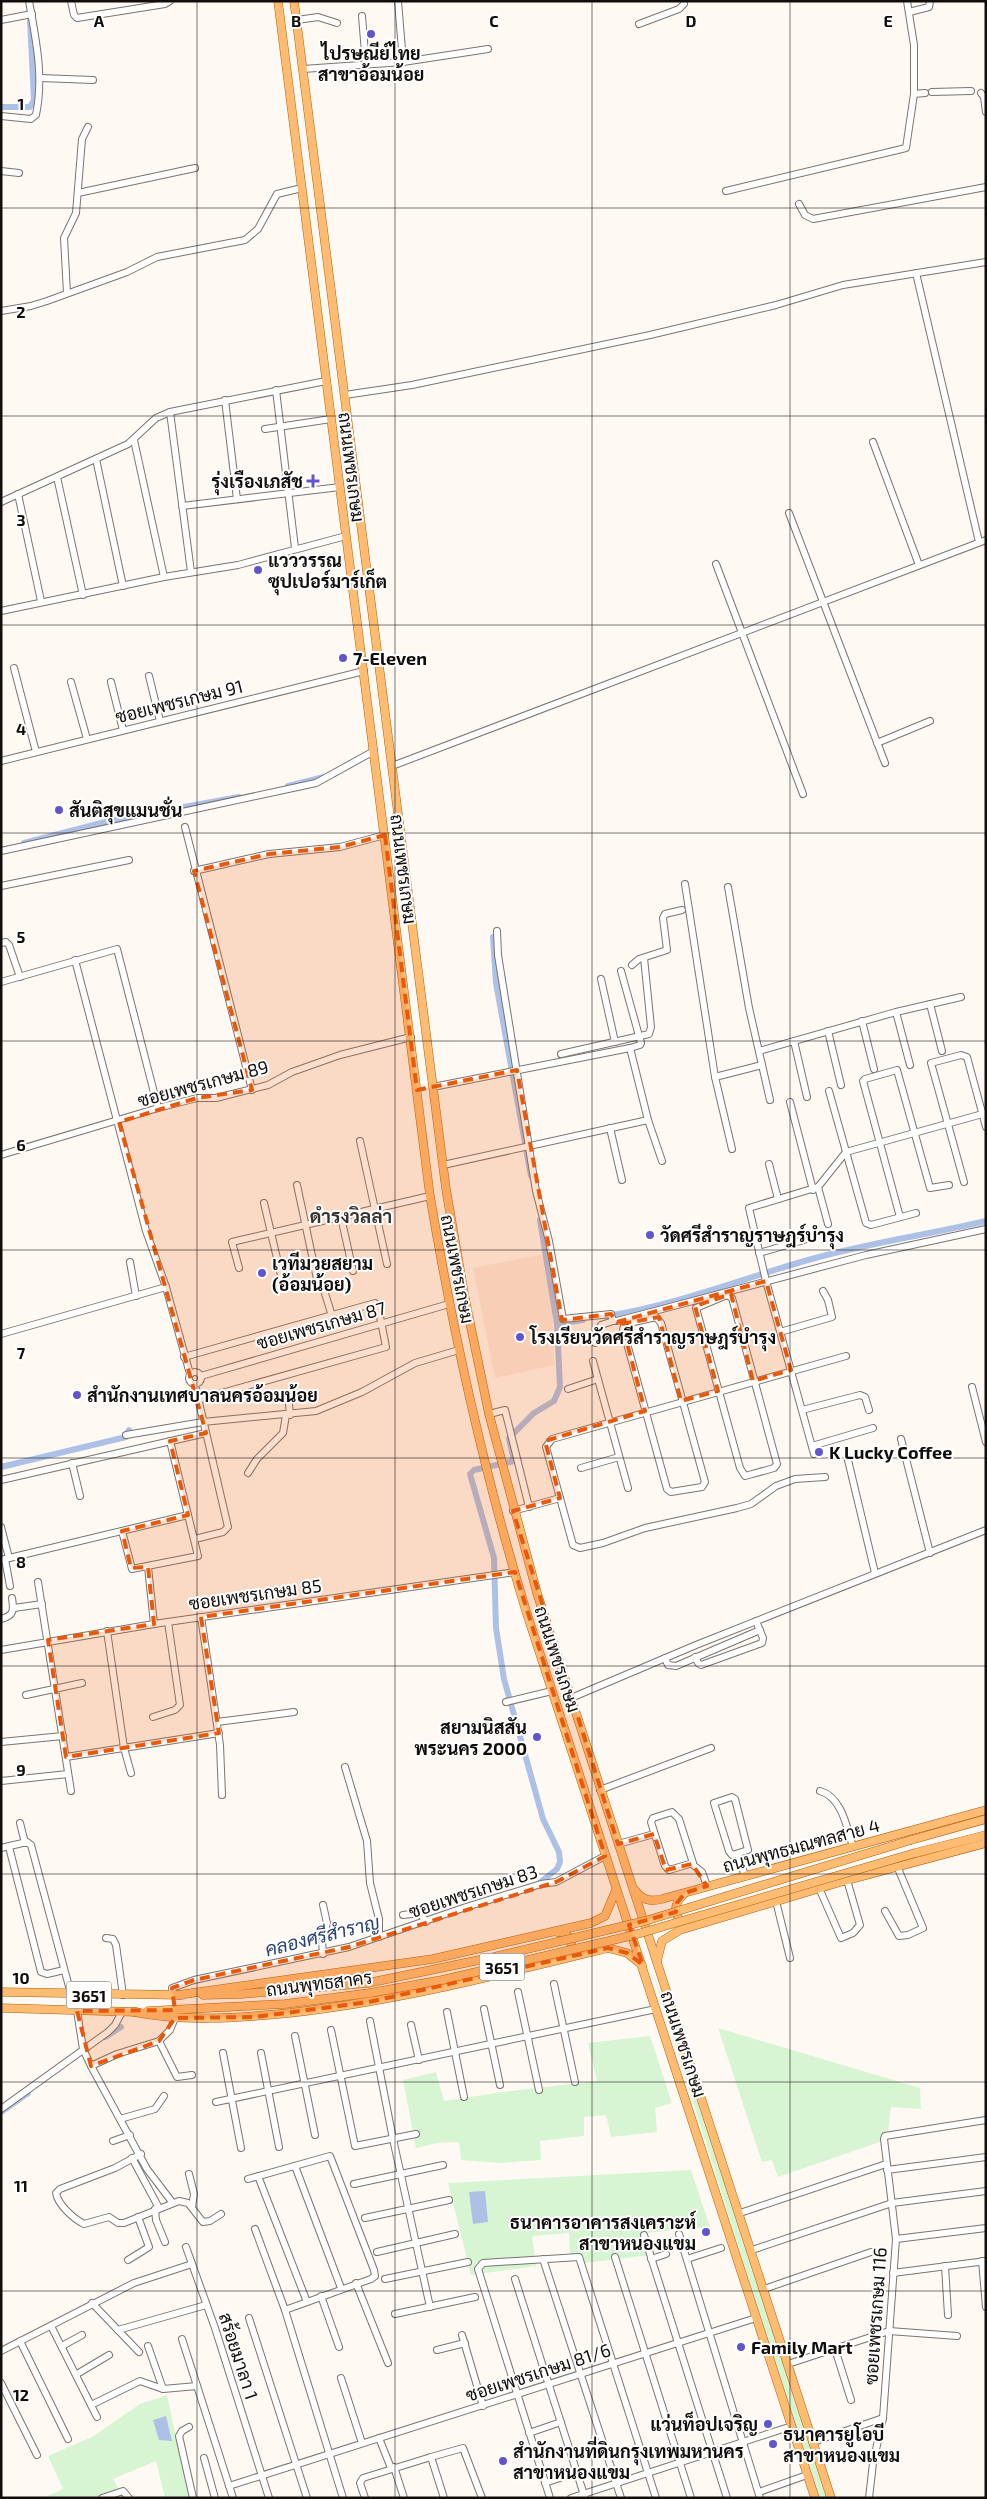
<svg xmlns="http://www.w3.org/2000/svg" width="987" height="2499" viewBox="0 0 987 2499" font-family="'Exo 2',Sarabun,sans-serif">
  <rect width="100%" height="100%" fill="#fff9f4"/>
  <polygon fill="#feece2" points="544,1254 552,1309 554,1365 495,1378 473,1268"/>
  <g fill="#d7f5d2">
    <polygon points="651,1968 688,2066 826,2498 820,2498 758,2309"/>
    <polygon points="718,2028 920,2088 921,2109 891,2107 888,2133 881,2136 880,2142 778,2177 772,2160 762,2162"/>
    <polygon points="650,2036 672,2103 655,2108 657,2132 611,2137 606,2115 584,2117 584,2136 540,2141 541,2160 499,2163 461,2160 459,2142 437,2143 416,2148 403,2080 436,2072 444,2101 502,2092 597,2081 588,2043"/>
    <polygon points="691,2170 710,2227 645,2233 652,2255 584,2263 576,2259 570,2260 569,2233 532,2236 536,2266 471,2275 448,2183"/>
    <polygon points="167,2395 189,2498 165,2498 156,2461 113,2479 118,2488 95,2498 43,2498 63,2489 48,2456 92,2437 140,2404"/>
  </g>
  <g fill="#adc1e6">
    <polygon points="485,2191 488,2222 473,2224 469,2192"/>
    <polygon points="166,2416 172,2441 159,2440 153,2420"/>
  </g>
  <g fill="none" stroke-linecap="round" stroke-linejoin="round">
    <g stroke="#adc1e6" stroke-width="6">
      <polyline points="1,107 30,107 34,100 30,20"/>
      <polyline points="288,786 324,777"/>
      <polyline points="24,843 113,820 239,797"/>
      <polyline points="493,937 496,983 531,1176"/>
      <path d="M607,1316C677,1305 741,1279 808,1260C867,1243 927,1235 986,1221"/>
      <polyline points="557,1324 583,1320"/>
      <polyline points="1,1467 126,1437 129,1430"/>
      <polyline points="538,1884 557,1869 560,1862 559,1852 543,1819 504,1679 496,1628 494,1558 470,1474 474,1470 514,1461 509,1438 534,1413 554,1401 560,1387 557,1324 540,1220"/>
      <polyline points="105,2037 121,2027"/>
      <polyline points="1,2112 28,2093"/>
    </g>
    <defs>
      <g id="minor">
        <polyline points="71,1 74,15 77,18 165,4 170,1"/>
        <polyline points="398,1 403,62"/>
        <polyline points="909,12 929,7 930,1"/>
        <polyline points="362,16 366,65"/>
        <polyline points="1,20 32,14"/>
        <polyline points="297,20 318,17 337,23"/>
        <polyline points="639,24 679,9 684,4 684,1"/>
        <polyline points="303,69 403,62 488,49"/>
        <polyline points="40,78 93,80"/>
        <polyline points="932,92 971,91"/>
        <polyline points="981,93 984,97 986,112"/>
        <polyline points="914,94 925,93"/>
        <path d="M1,116L31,119L36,115C44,76 36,40 29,1"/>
        <polyline points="1,171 19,173"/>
        <polyline points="726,191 906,148 914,94 914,45 907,1"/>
        <polyline points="78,193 195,168"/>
        <polyline points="799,204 805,215 813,219 986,187"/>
        <polyline points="916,273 979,542"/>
        <polyline points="67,293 64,238 76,213 82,139 88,127"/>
        <polyline points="1,311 31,306 47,301 127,272 157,257 245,240 258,229 277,194 302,188"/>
        <polyline points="276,390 295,548"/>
        <polyline points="345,395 412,385 650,335 776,305 843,285 986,262"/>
        <polyline points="225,400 237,499"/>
        <polyline points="170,412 191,572"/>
        <polyline points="265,429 331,419"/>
        <polyline points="134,440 164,577"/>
        <polyline points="873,442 919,565"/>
        <polyline points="96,459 123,586"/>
        <polyline points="57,477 83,595"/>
        <polyline points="18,494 41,601"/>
        <polyline points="1,502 128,444 156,418 170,412 326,381"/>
        <polyline points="182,506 340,487"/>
        <polyline points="789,513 885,763"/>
        <polyline points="716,564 803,794"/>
        <polyline points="1,611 164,577 238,565 346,536"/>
        <polyline points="14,668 36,752"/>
        <polyline points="149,676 160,721"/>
        <polyline points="71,682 87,739"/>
        <polyline points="111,682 123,730"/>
        <polyline points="877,743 930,721"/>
        <polyline points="1,761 364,671"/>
        <polyline points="392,766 986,540"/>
        <polyline points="185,827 252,1090"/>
        <polyline points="1,851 316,783 374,751"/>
        <polyline points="194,871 269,854 340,847 385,835"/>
        <polyline points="685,884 715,1077 732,1149"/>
        <polyline points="1,886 129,860"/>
        <polyline points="728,887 749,1008 770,1100"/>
        <polyline points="497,931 498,955 536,1191 549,1241 563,1319 611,1314 613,1321 617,1321 866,1255 986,1229"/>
        <polyline points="1,943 6,942 9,945 20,977"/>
        <polyline points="75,960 146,1231 166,1287 190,1374"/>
        <polyline points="632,965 639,959 667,950 663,918 665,914 682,910"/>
        <polyline points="621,971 641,1043 640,1045 630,1048 648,1120 662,1161"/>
        <polyline points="601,979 615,1042"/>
        <polyline points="1,982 117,949 158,1108"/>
        <polyline points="930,1004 942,1051"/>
        <polyline points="896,1012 910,1065"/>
        <polyline points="862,1021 874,1069"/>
        <polyline points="828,1031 841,1085"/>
        <polyline points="794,1041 807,1097"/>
        <polyline points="759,1051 896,1012 961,997"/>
        <polyline points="561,1054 649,1034 651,1027 644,958"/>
        <polyline points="715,1077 762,1065"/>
        <polyline points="433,1087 630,1048"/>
        <polyline points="829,1091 866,1223 871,1225 916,1213"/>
        <polyline points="790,1102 813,1190"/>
        <polyline points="610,1128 622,1180"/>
        <polyline points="360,1141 387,1264"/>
        <polyline points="1,1155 158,1108 197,1098 216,1098 268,1085 292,1072 340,1055 411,1037"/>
        <polyline points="769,1164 778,1199"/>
        <polyline points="443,1165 648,1120"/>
        <polyline points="964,1182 931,1063 961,1055 967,1057 986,1127"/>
        <polyline points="297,1185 317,1279"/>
        <polyline points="818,1187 828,1224"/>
        <polyline points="264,1203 284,1288"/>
        <polyline points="341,1217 353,1271"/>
        <polyline points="900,1217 863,1081 865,1079 897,1070 930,1188 949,1185"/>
        <polyline points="759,1253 804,1240"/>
        <polyline points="130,1262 136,1296"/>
        <polyline points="239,1268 232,1242 430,1196"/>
        <polyline points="323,1287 332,1316"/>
        <polygon points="727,1295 732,1298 777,1464 774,1468 745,1476 740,1468 696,1308"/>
        <polygon points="656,1317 661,1323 705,1482 702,1487 671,1492 667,1489 623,1329 625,1324"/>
        <polyline points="780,1332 832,1317 828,1300 823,1291"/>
        <polyline points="1,1334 166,1287"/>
        <polyline points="595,1343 601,1325 613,1321"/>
        <polyline points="184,1357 375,1303 378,1306 386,1347 197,1400"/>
        <polyline points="593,1361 628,1488"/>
        <circle cx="195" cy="1378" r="6"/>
        <polyline points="201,1376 449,1304"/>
        <polyline points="195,1385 228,1527 223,1532 195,1539"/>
        <polyline points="972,1387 986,1442"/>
        <polyline points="568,1389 598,1379"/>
        <polyline points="288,1394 290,1415"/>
        <polyline points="802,1410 860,1395 865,1397 869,1410"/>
        <polyline points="489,1414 505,1410 529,1507"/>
        <polyline points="126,1435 203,1422 316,1411 362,1392 415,1363 459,1350"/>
        <polyline points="901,1439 930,1553"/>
        <polyline points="812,1446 873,1428"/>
        <polyline points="814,1454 766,1281 749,1208 818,1187 846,1152 986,1113"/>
        <polyline points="848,1460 875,1573"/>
        <polyline points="72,1463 80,1496"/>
        <polyline points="581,1468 619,1457"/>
        <polyline points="248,1473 257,1459 283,1433 286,1415"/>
        <polyline points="1,1480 206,1433"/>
        <polyline points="560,1498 573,1545 580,1548 603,1543 645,1528 737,1508 751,1504 776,1486 795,1479 825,1477"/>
        <polyline points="513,1511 560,1498 546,1447 552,1439 846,1356"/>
        <polyline points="1,1527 9,1558"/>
        <polyline points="122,1531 132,1569 198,1556 170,1441"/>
        <polyline points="5,1559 10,1586"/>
        <polyline points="1,1560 188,1515"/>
        <polyline points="148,1567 154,1624"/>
        <polyline points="38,1582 71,1791"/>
        <polyline points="14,1608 42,1604"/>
        <polyline points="201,1617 220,1745 222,1795"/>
        <path d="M1,1619C14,1616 14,1610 12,1598"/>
        <polyline points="107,1631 124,1748 131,1773"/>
        <polyline points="1,1650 154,1624 515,1572"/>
        <polyline points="695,1657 698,1663 701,1665 762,1643 763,1638 756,1621"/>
        <polyline points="665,1658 668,1665 676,1666 760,1630"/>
        <polyline points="26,1695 82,1683"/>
        <polyline points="571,1698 696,1645 986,1530"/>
        <polyline points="506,1702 552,1691"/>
        <polyline points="153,1717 175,1710 180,1705 168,1622"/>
        <polyline points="217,1722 294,1712"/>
        <polyline points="1,1742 63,1736"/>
        <polyline points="66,1757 219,1733"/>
        <polyline points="345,1767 367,1841 370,1883 379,1919 379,1937"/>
        <polyline points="1,1781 68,1774"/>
        <polyline points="600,1790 711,1748"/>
        <path d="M820,1791C842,1797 847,1828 853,1847"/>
        <polygon points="732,1797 735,1799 748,1850 732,1855 729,1851 714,1803"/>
        <polygon points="672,1812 679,1819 693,1863 669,1870 665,1866 651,1822 653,1818"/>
        <polyline points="20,1823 25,1843"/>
        <polyline points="618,1844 654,1834"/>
        <polyline points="9,1847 41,1972 47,1974 64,1970"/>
        <polyline points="1,1848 27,1842 31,1845 71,1994"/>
        <polyline points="738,1854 745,1876"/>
        <polyline points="692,1864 702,1872 707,1886"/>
        <polyline points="819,1888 841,1938 853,1933 860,1925 847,1880"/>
        <polyline points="776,1901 790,1958"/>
        <polyline points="885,1911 899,1936 908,1935 923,1928 897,1866"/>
        <polyline points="403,1915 420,1913 426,1922"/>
        <polyline points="106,1938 113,1939 116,1945 123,1995"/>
        <polyline points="323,1954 322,1942 327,1923 323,1905"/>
        <polyline points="554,1984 575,2082"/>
        <polyline points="518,1992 539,2090"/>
        <polyline points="173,1995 172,1988 194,1980 349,1947 466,1907 541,1884 556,1882 605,1856"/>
        <polyline points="484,2009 500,2085"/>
        <polyline points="77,2011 83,2049 91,2066 147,2169 172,2202"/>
        <polyline points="447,2012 464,2097"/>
        <polyline points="370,2021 393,2139 430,2307"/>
        <polyline points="411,2025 419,2060"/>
        <polyline points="331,2030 355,2146 416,2134"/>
        <polyline points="295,2036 315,2135"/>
        <polyline points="159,2041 177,2077 192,2075"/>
        <polyline points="223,2053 241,2148"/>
        <polyline points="261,2053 279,2147"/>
        <polyline points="91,2066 117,2054 159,2041 170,2030 175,2018"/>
        <polyline points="216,2102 656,2009"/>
        <polyline points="1,2109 108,2032 115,2025 122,2012"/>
        <polyline points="120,2119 155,2109 164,2096"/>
        <polyline points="113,2141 130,2135"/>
        <path d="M141,2154L115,2168L60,2189L56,2193C58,2205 74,2219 84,2224L109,2217L118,2223H124L179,2201L188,2203L203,2222L210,2221L221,2214"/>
        <polyline points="132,2158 159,2208"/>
        <polyline points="295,2166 341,2288"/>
        <polyline points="887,2170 986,2157"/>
        <polyline points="189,2174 194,2194 192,2207"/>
        <polyline points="258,2176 307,2302"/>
        <polyline points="248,2179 330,2156 374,2270 375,2276 371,2279 285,2310"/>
        <polyline points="354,2184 443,2165"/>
        <polyline points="155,2209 156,2220 165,2242"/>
        <polyline points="740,2213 886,2164"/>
        <polyline points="365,2218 449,2200"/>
        <polyline points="255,2229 285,2310 343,2498"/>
        <polyline points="679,2234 760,2498"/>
        <polyline points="644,2235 727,2498"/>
        <polyline points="896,2239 986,2228"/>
        <polyline points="186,2247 215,2328 269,2498"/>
        <polyline points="752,2250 892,2203 986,2191"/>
        <polyline points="377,2252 455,2234"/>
        <polyline points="615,2257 691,2498"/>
        <polyline points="543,2259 621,2498"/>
        <polyline points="651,2259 666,2254"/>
        <polyline points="687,2259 721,2248"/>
        <polyline points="128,2260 149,2247 138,2217"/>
        <polyline points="982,2261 986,2307"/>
        <polyline points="945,2266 948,2315"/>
        <polyline points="893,2273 986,2261"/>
        <polyline points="385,2279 468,2262"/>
        <polyline points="515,2279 585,2498"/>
        <polyline points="356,2283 388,2363"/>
        <polyline points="764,2289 871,2252"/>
        <polyline points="321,2296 339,2347"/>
        <polyline points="92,2303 139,2352"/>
        <polyline points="395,2314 475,2297"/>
        <polyline points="249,2318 307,2498"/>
        <polyline points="51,2326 97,2417"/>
        <polyline points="118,2330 206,2305"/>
        <polyline points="462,2335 483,2406"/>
        <polyline points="182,2339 233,2498"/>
        <polyline points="20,2341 68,2439"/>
        <polyline points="62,2346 82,2335"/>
        <polyline points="148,2346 163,2389"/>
        <polyline points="835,2349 851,2400"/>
        <polyline points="437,2350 465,2343"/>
        <polyline points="1,2351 134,2283 192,2264"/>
        <polyline points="788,2364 889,2331 957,2336"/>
        <polyline points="77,2374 109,2355"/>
        <polyline points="341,2378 362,2443"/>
        <polyline points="1,2383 37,2455"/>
        <polyline points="91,2405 140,2381 163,2389 197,2386"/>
        <polyline points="189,2427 182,2431 179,2436 193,2498"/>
        <polyline points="529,2433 561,2422"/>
        <polyline points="379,2438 391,2468"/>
        <polyline points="813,2442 883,2418"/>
        <polyline points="431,2457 463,2448 482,2498"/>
        <polyline points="204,2458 215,2498"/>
        <polyline points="394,2467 404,2498"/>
        <polyline points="545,2483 577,2472"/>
        <polyline points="229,2486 756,2318"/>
        <polyline points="759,2492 807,2475"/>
        <polyline points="102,2498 123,2491 129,2498"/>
        <polyline points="365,2498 360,2483 363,2478 431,2457 444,2498"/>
        <polyline points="550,2498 478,2269 483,2263 579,2257 656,2498"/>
        <polyline points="571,2498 792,2426"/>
        <polyline points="869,2498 873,2463 883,2418 896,2239 884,2139 885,2136 891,2135 986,2120"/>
      </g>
      <g id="major">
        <path d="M278,1L430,1196C454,1338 485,1477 527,1614L815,2498"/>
        <polyline points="294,1 446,1189 465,1299 489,1414 537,1593 831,2498"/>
        <polyline points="911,1840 986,1819"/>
        <polyline points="915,1853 986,1835"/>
        <path d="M635,1890C642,1900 650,1902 662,1899L986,1810"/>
        <path d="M684,1894C674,1903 672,1915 684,1924"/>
        <polyline points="557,1932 564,1933 570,1938 572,1948 568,1955"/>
        <polyline points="657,1961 662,1941 680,1930 837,1883 986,1843"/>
        <polyline points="1,1992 182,1995"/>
        <polyline points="178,1995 433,1959 591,1923 605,1916 616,1890"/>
        <polyline points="203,1995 243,1994 368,1983"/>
        <polyline points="1,2008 137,2012"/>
        <polyline points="148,2011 285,2004 370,1993"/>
        <path d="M134,2012C185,2022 238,2018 289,2013C397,2001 502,1974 608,1948L627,1953L642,1965"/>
      </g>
    </defs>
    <use href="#minor" stroke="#7b7470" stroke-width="8"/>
    <use href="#major" stroke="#aa6211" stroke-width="9"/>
    <use href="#minor" stroke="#fff" stroke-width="6"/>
    <use href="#major" stroke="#febc72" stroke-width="8"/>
    <defs>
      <g id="major-bridge">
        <polyline points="368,1983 494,1957 645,1921 911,1840"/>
        <polyline points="370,1993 442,1980 634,1935 915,1853"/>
      </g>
    </defs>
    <use href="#major-bridge" stroke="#aa6211" stroke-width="9" stroke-linecap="butt"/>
    <use href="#major-bridge" stroke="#febc72" stroke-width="8"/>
  </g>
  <path fill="#e8590c" fill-opacity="0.2" stroke="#e8590c" stroke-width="4" stroke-dasharray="10 6" stroke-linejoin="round" d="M385,835L417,1090L517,1070L562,1320L611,1314L617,1322L766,1281L791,1370L753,1381L731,1294L695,1306L718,1391L681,1401L659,1317L622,1324L645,1411L545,1441L560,1498L513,1511L618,1844L654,1834L666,1870L692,1864L707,1886L685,1893L677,1903L676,1912L629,1925L643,1965L627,1953L608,1948L369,2002L255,2017L175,2018L159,2041L91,2066L77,2011L175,2010L172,1988L194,1980L349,1947L556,1882L605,1856L515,1572L201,1617L219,1733L66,1757L48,1640L154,1624L148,1567L131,1568L122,1531L188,1515L170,1441L206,1433L119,1122L197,1098L252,1090L194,871L269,854L340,847Z"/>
  <path fill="none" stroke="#100d0b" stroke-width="1" stroke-opacity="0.55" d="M197,1V2498M395,1V2498M592,1V2498M790,1V2498M1,208H986M1,416H986M1,625H986M1,833H986M1,1041H986M1,1250H986M1,1458H986M1,1666H986M1,1874H986M1,2082H986M1,2291H986"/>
  <g fill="#6055ce" stroke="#fff" stroke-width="2">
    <circle cx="371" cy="34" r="5"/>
    <path d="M310.5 473.5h5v5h5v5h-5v5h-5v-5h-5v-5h5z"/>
    <circle cx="258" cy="570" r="5"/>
    <circle cx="343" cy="658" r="5"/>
    <circle cx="59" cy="810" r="5"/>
    <circle cx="650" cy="1235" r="5"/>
    <circle cx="262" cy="1273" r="5"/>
    <circle cx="520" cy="1337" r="5"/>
    <circle cx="77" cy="1395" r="5"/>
    <circle cx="819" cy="1452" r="5"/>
    <circle cx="537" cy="1737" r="5"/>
    <circle cx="706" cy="2232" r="5"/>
    <circle cx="741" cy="2347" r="5"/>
    <circle cx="768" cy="2424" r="5"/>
    <circle cx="773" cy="2444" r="5"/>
    <circle cx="503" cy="2461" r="5"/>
  </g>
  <g text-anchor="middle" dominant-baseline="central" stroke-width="4" stroke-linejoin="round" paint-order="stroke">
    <g fill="#fff" stroke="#585654" stroke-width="1">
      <rect x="479.5" y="1953.5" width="45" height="27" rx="4"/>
      <rect x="66.5" y="1981.5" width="45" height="27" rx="4"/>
    </g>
    <g font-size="16" font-weight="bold" fill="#100d0b">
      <text x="502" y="1967">3651</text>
      <text x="89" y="1995">3651</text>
    </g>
    <g font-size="18" font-weight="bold" fill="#100d0b" stroke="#fff" text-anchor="start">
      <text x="371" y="53" text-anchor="middle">ไปรษณีย์ไทย<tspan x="371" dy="21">สาขาอ้อมน้อย</tspan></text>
      <text x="303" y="481" text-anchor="end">รุ่งเรืองเภสัช</text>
      <text x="268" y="560">แวววรรณ<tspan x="268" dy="21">ซุปเปอร์มาร์เก็ต</tspan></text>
      <text x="353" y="658">7-Eleven</text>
      <text x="69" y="810">สันติสุขแมนชั่น</text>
      <text x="660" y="1235">วัดศรีสําราญราษฎร์บํารุง</text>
      <text x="272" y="1263">เวทีมวยสยาม<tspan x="272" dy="21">(อ้อมน้อย)</tspan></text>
      <text x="530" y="1337">โรงเรียนวัดศรีสําราญราษฎร์บํารุง</text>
      <text x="87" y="1395">สำนักงานเทศบาลนครอ้อมน้อย</text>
      <text x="829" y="1452">K Lucky Coffee</text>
      <text x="527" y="1727" text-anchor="end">สยามนิสสัน<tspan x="527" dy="21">พระนคร 2000</tspan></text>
      <text x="696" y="2222" text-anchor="end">ธนาคารอาคารสงเคราะห์<tspan x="696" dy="21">สาขาหนองแขม</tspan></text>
      <text x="751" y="2347">Family Mart</text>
      <text x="758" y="2424" text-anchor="end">แว่นท็อปเจริญ</text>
      <text x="783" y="2434">ธนาคารยูโอบี<tspan x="783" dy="21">สาขาหนองแขม</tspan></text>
      <text x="513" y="2451">สำนักงานที่ดินกรุงเทพมหานคร<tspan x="513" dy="21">สาขาหนองแขม</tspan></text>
    </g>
    <g font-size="18" fill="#100d0b" stroke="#fff">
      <text transform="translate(352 467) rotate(83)">ถนนเพชรเกษม</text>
      <text transform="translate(179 701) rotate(-14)">ซอยเพชรเกษม 91</text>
      <text transform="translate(404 869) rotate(83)">ถนนเพชรเกษม</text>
      <text transform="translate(203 1083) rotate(-15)">ซอยเพชรเกษม 89</text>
      <text transform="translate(458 1269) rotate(79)">ถนนเพชรเกษม</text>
      <text transform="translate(321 1325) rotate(-16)">ซอยเพชรเกษม 87</text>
      <text transform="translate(255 1594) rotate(-8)">ซอยเพชรเกษม 85</text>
      <text transform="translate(558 1659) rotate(72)">ถนนเพชรเกษม</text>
      <text transform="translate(801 1845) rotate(-15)">ถนนพุทธมณฑลสาย 4</text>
      <text transform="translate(473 1891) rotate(-18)">ซอยเพชรเกษม 83</text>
      <text transform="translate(319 1983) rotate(-7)">ถนนพุทธสาคร</text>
      <text transform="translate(684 2044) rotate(72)">ถนนเพชรเกษม</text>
      <text transform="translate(875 2316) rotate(-86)">ซอยเพชรเกษม 116</text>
      <text transform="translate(239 2356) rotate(72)">สร้อยมาลา 1</text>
      <text transform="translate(538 2372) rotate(-18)">ซอยเพชรเกษม 81/6</text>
    </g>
    <g font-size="19" font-weight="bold" fill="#38322e" stroke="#fff">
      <text x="351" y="1215">ดำรงวิลล่า</text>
    </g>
    <g font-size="19" font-style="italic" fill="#2b4372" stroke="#fff">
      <text transform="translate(322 1935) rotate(-14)">คลองศรีสำราญ</text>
    </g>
  </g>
  <g font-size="16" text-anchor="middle" font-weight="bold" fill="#100d0b" stroke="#fff" stroke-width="4" stroke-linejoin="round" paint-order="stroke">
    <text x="99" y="27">A</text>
    <text x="296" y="27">B</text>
    <text x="494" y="27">C</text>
    <text x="691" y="27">D</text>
    <text x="888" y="27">E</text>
    <text x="21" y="110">1</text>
    <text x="21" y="318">2</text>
    <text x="21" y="526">3</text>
    <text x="21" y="735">4</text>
    <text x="21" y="943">5</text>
    <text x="21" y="1151">6</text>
    <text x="21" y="1359">7</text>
    <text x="21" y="1568">8</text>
    <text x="21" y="1776">9</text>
    <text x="21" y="1984">10</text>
    <text x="21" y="2192">11</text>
    <text x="21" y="2401">12</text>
  </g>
  <rect width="987" height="2499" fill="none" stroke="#100d0b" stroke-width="5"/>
</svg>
